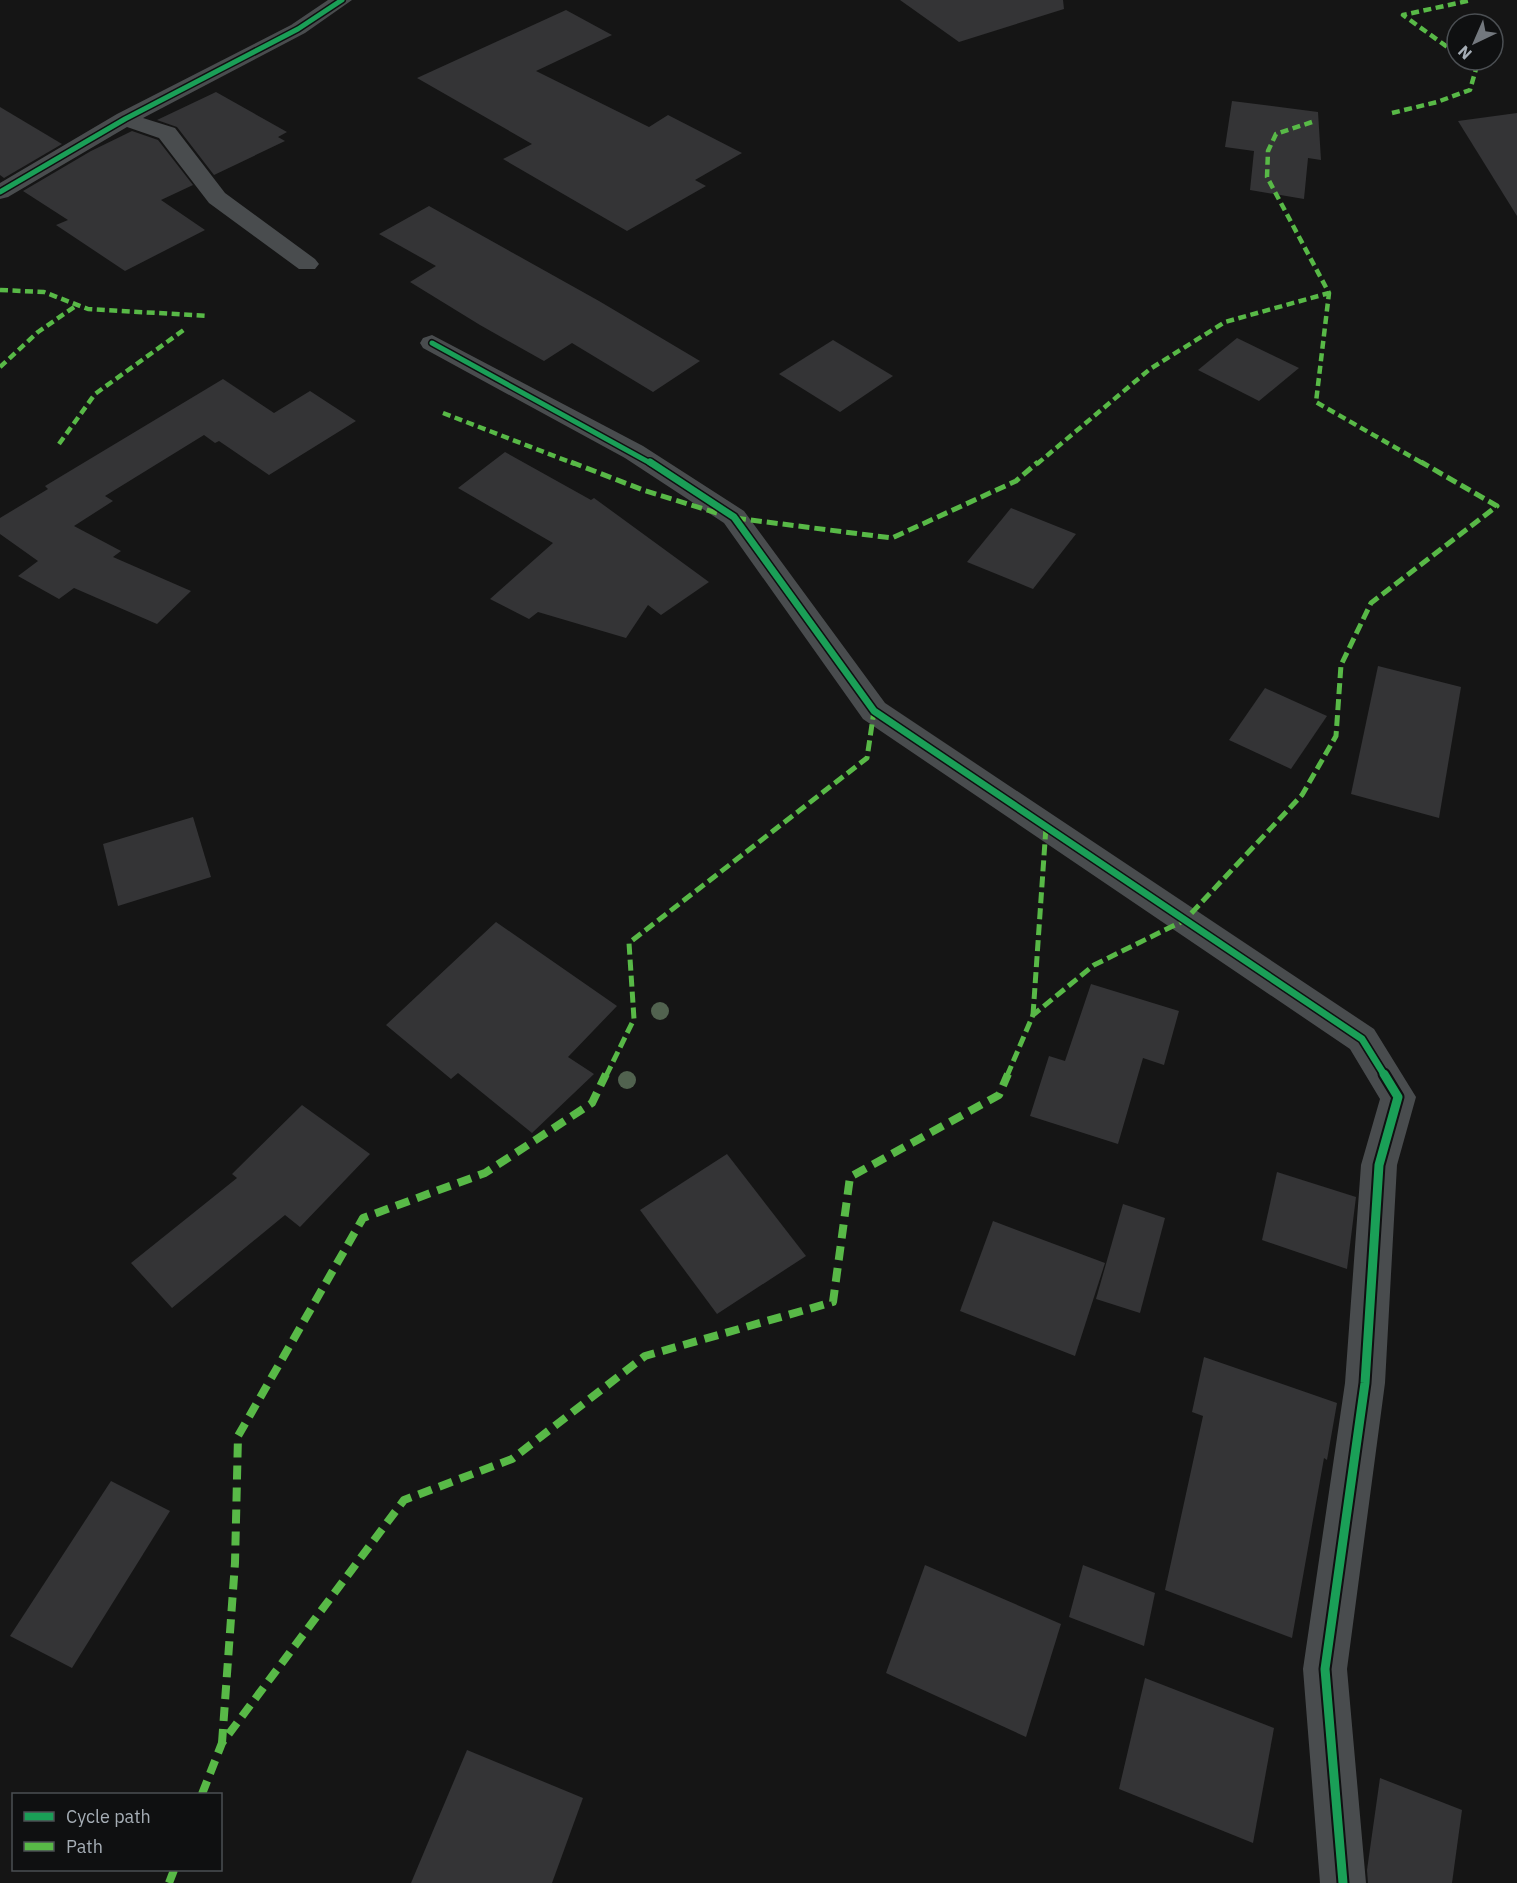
<svg xmlns="http://www.w3.org/2000/svg" width="1517" height="1883" viewBox="0 0 1517 1883" font-family="'IBM Plex Sans',sans-serif">
  <rect width="100%" height="100%" fill="#151515"/>
  <g fill="#343436">
    <polygon points="900,0 1063,0 1064,9 959,42"/>
    <polygon points="566,10 612,35 536,71 649,127 668,115 742,153 695,180 706,186 627,231 503,159 532,144 417,78"/>
    <polygon points="216,92 287,132 278,137 285,141 214,175 177,127 157,120"/>
    <polygon points="1232,101 1318,112 1321,160 1308,158 1304,199 1250,190 1254,151 1225,147"/>
    <polygon points="0,107 62,144 4,178 0,175"/>
    <polygon points="1517,113 1517,216 1458,121"/>
    <polygon points="132,131 158,140 193,185 161,200 205,230 125,271 56,225 68,220 23,191 91,151"/>
    <polygon points="429,206 599,301 700,361 653,392 572,343 544,361 480,325 410,282 436,266 379,234"/>
    <polygon points="1237,338 1299,368 1259,401 1198,370"/>
    <polygon points="833,340 893,376 840,412 779,374"/>
    <polygon points="223,379 274,413 310,391 356,421 269,475 219,441 215,443 204,435 105,496 113,501 74,526 121,551 113,557 191,591 157,624 74,588 59,599 18,576 38,561 0,534 0,518 48,489 45,486"/>
    <polygon points="505,452 591,500 594,498 709,582 661,615 648,605 626,638 538,612 529,619 490,599 553,543 458,488"/>
    <polygon points="1011,508 1076,534 1033,589 967,562"/>
    <polygon points="1378,666 1461,687 1439,818 1351,794"/>
    <polygon points="1265,688 1327,716 1291,769 1229,740"/>
    <polygon points="193,817 211,877 118,906 103,844"/>
    <polygon points="496,922 617,1006 568,1057 594,1074 532,1133 458,1073 451,1079 386,1025"/>
    <polygon points="1091,984 1179,1011 1164,1065 1143,1058 1118,1144 1030,1116 1049,1056 1065,1061"/>
    <polygon points="302,1105 370,1154 300,1227 285,1215 172,1308 131,1263 237,1178 232,1174"/>
    <polygon points="727,1154 806,1256 717,1314 640,1210"/>
    <polygon points="1277,1172 1356,1197 1347,1269 1262,1240"/>
    <polygon points="1123,1204 1165,1218 1140,1313 1096,1299"/>
    <polygon points="993,1221 1105,1263 1075,1356 960,1311"/>
    <polygon points="1204,1357 1337,1403 1327,1460 1324,1458 1292,1638 1165,1590 1203,1416 1192,1412"/>
    <polygon points="111,1481 170,1511 72,1668 10,1636"/>
    <polygon points="925,1565 1061,1624 1026,1737 886,1673"/>
    <polygon points="1083,1565 1155,1593 1144,1646 1069,1617"/>
    <polygon points="1145,1678 1274,1728 1253,1843 1119,1789"/>
    <polygon points="467,1750 583,1798 552,1883 411,1883"/>
    <polygon points="1380,1778 1462,1810 1452,1883 1368,1883 1367,1870"/>
  </g>
  <g fill="none" stroke-linecap="round" stroke-linejoin="round">
    <g fill="#494c4e" fill-rule="evenodd">
      <polygon points="328,0 352,0 305,33 143,118 175,128 225,193 315,259 319,264 315,269 299,269 209,203 159,138 127,127 8,197 0,199 0,183 117,114 291,25"/>
      <polygon points="432,335 643,446 744,511 885,703 1374,1029 1416,1097 1397,1165 1385,1383 1347,1669 1366,1883 1320,1883 1303,1669 1345,1383 1361,1165 1380,1099 1350,1049 863,719 724,523 625,458 423,348 420,343 423,338"/>
    </g>
    <g stroke="#58b947" stroke-width="4.5" stroke-dasharray="8 4.5" stroke-linecap="butt">
      <polyline points="1457,54 1403,15 1472,0"/>
      <polyline points="1392,113 1437,102 1470,90 1476,69 1464,60"/>
      <polyline points="1312,122 1276,134 1268,151 1267,177 1329,293 1316,402 1424,464"/>
      <polyline points="0,290 44,292 88,309 209,316"/>
      <polyline points="0,367 38,332 77,305"/>
      <polyline points="443,413 575,464"/>
      <polyline points="59,444 95,394 185,329"/>
      <polyline points="1037,464 1150,369 1225,322 1329,293"/>
    </g>
    <g stroke="#58b947" stroke-width="5" stroke-dasharray="11 5" stroke-linecap="butt">
      <polyline points="571,462 643,490 717,513"/>
      <polyline points="735,518 892,538 1016,481 1038,462"/>
      <polyline points="1033,1015 1046,827"/>
      <polyline points="606,1076 634,1019 629,943 867,758 874,711"/>
      <polyline points="1007,1076 1033,1015 1094,965 1185,920 1302,795 1336,736 1341,665 1371,603 1497,506 1421,462"/>
    </g>
    <g stroke="#58b947" stroke-width="8" stroke-dasharray="14 8" stroke-linecap="butt">
      <polyline points="222,1743 235,1563 238,1436 363,1218 485,1173 592,1103 606,1074"/>
      <polyline points="202,1794 222,1743 404,1500 512,1459 645,1356 833,1302 850,1177 999,1095 1008,1074"/>
      <polyline points="169,1883 174,1870"/>
    </g>
    <defs>
      <g id="cycleway-far2">
        <polyline points="0,192 125,119 298,29 342,0"/>
        <polyline points="432,343 652,464"/>
      </g>
      <polyline id="cycleway-far1" points="650,462 734,517 874,711 1362,1039 1385,1076"/>
      <polyline id="cycleway" points="1343,1883 1325,1669 1365,1383 1379,1165 1398,1097 1384,1074"/>
    </defs>
    <use href="#cycleway-far2" stroke="#0f1011" stroke-width="8"/>
    <use href="#cycleway-far1" stroke="#0f1011" stroke-width="10"/>
    <use href="#cycleway" stroke="#0f1011" stroke-width="13"/>
    <use href="#cycleway-far2" stroke="#1a9f57" stroke-width="5"/>
    <use href="#cycleway-far1" stroke="#1a9f57" stroke-width="7"/>
    <use href="#cycleway" stroke="#1a9f57" stroke-width="9"/>
  </g>
  <g fill="#51624f">
    <circle cx="660" cy="1011" r="9"/>
    <circle cx="627" cy="1080" r="9"/>
  </g>
  <rect x="12" y="1793" width="210" height="78" fill="#0f1011" stroke="#4b4f53" stroke-width="1.5"/>
  <rect x="24" y="1812" width="30" height="9" fill="#1a9f57" stroke="#4b4f53" stroke-width="1.5"/>
  <text x="66" y="1823" font-size="18" fill="#a6aeb6">Cycle path</text>
  <rect x="24" y="1842" width="30" height="9" fill="#58b947" stroke="#4b4f53" stroke-width="1.5"/>
  <text x="66" y="1853" font-size="18" fill="#a6aeb6">Path</text>
  <g transform="translate(1475 42) rotate(224)"><circle r="28" fill="#0f1011" stroke="#4b4f53" stroke-width="1.5"/>
  <path d="M0-4.5L10 22L0 15L-10 22Z" fill="#73787e"/>
  <text y="-9" font-size="16" font-weight="bold" text-anchor="middle" fill="#a6aeb6">N</text>
  </g>
</svg>
